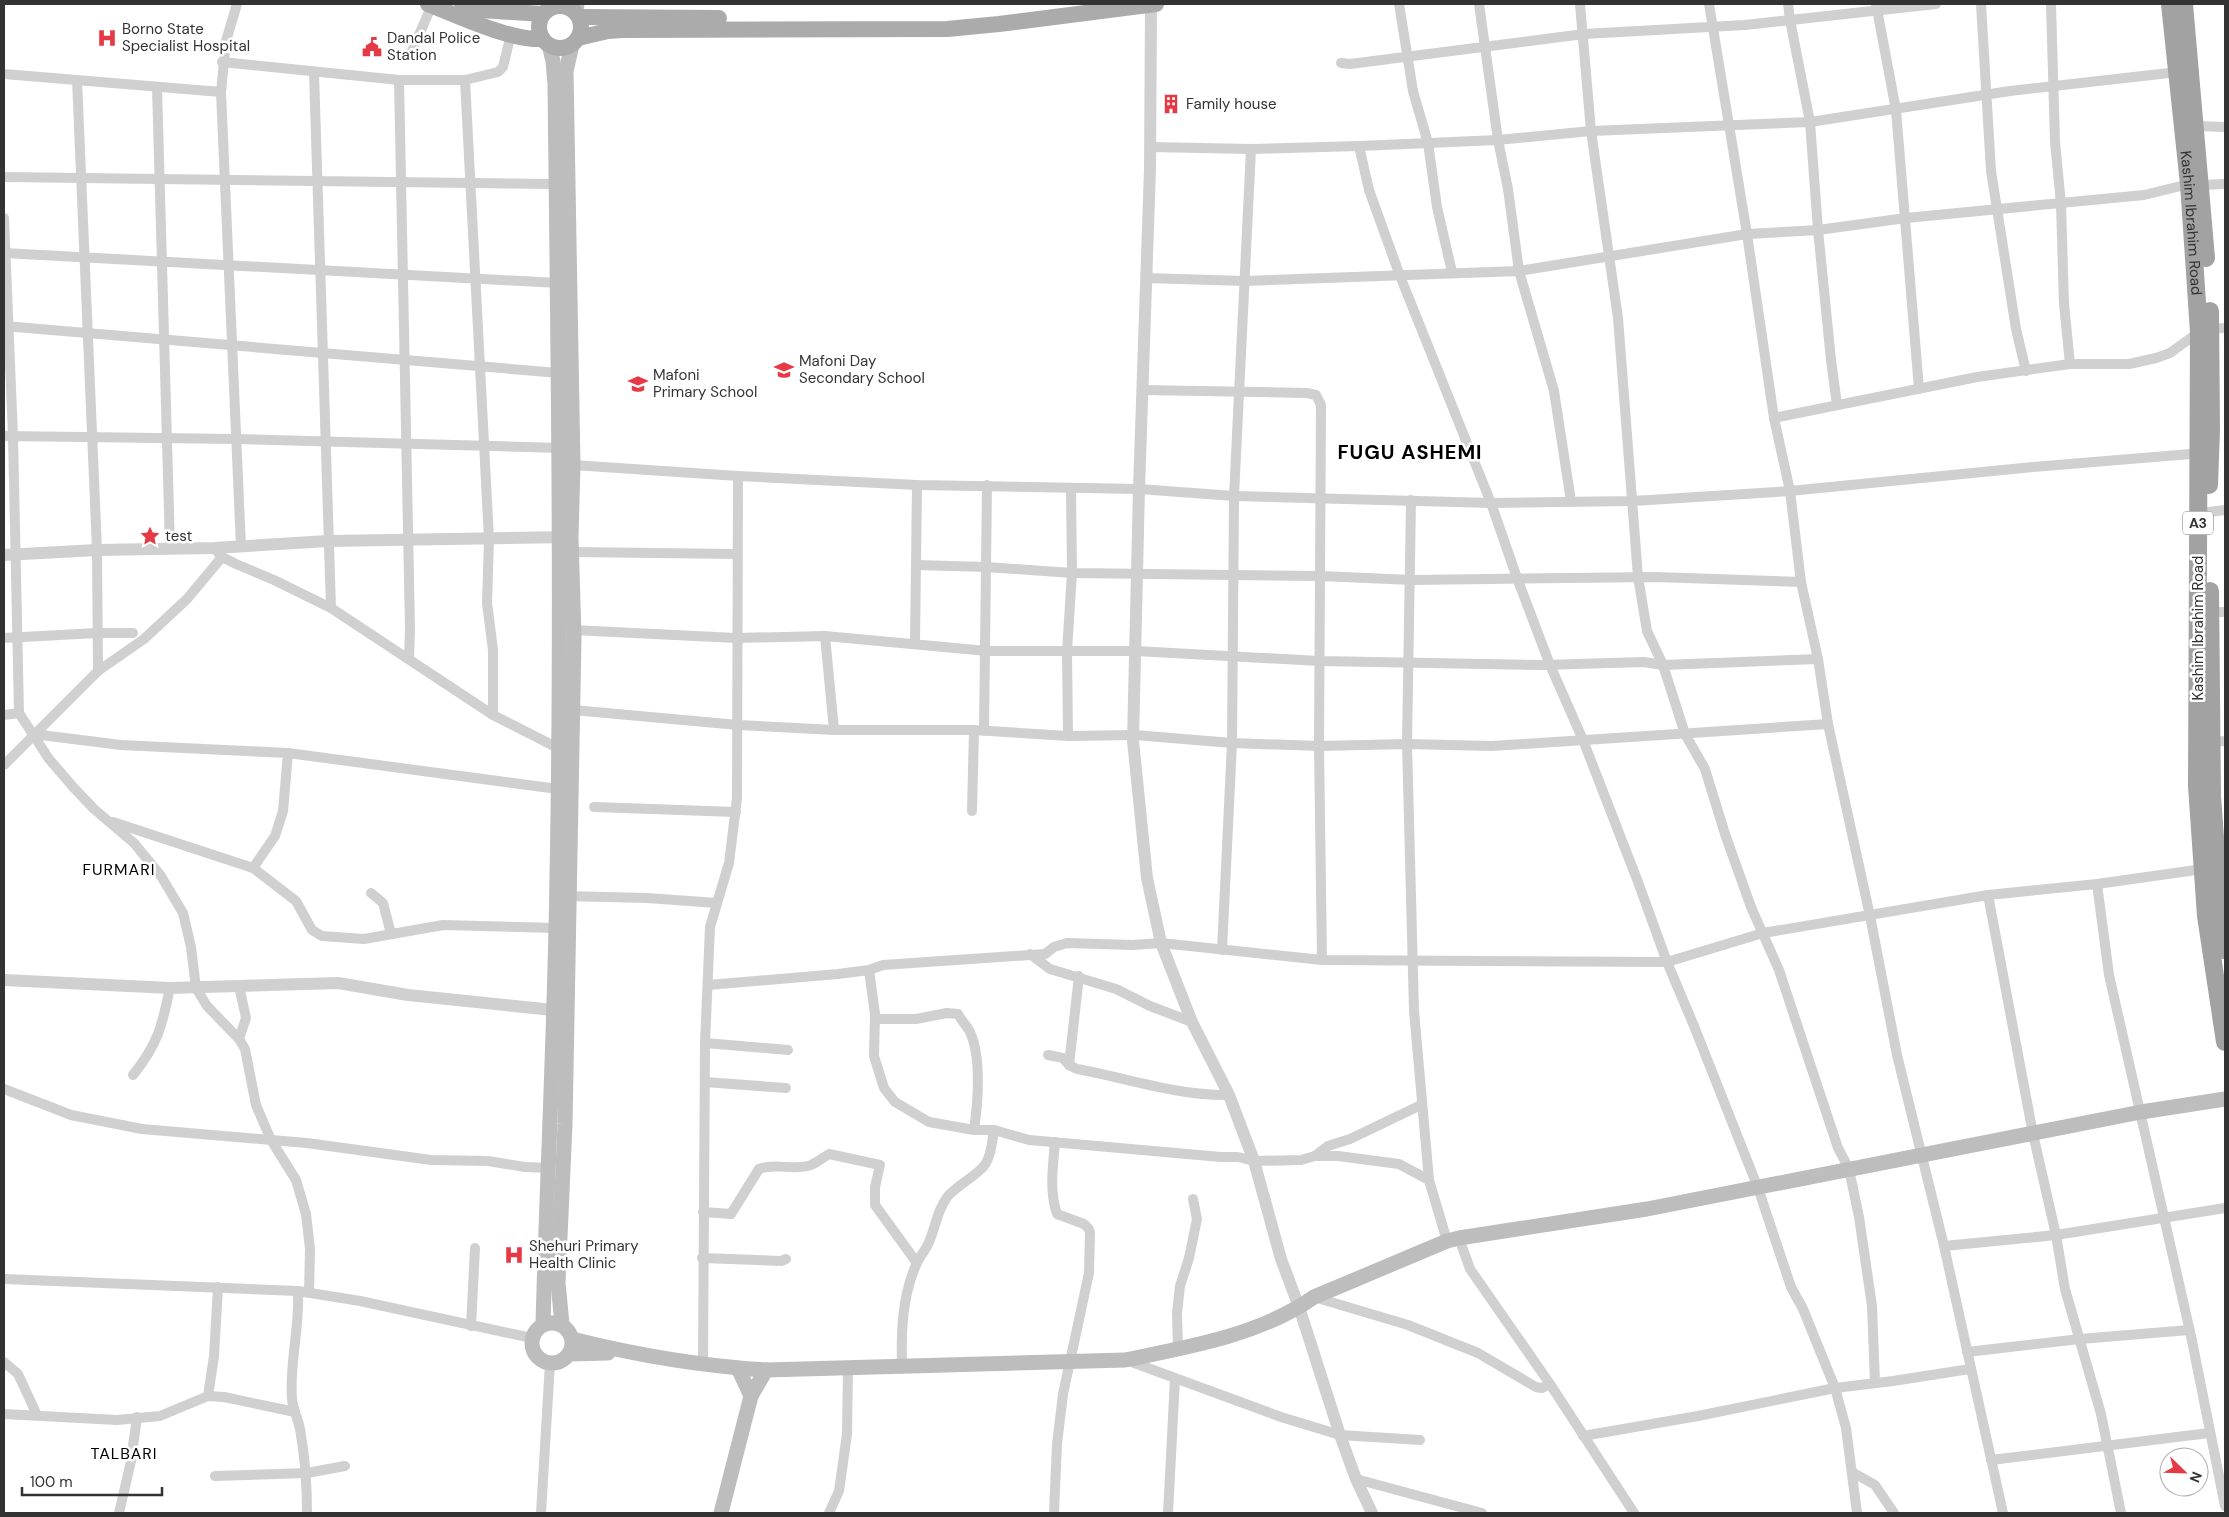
<svg xmlns="http://www.w3.org/2000/svg" width="2229" height="1517" viewBox="0 0 2229 1517" font-family="'DM Sans',sans-serif">
  <rect width="100%" height="100%" fill="#fff"/>
  <g fill="none" stroke-linecap="round" stroke-linejoin="round">
    <g stroke="#d0d0d0" stroke-width="10">
      <polyline points="237,4 226,41 221,92 241,547"/>
      <polyline points="1399,4 1413,91 1428,143 1437,207 1452,272"/>
      <polyline points="1479,4 1498,140 1508,189 1519,271 1554,391 1571,501"/>
      <polyline points="1580,4 1591,131 1618,318 1638,577 1647,631 1663,665 1685,734 1705,769 1725,834 1751,907 1779,970 1838,1148 1849,1169 1859,1217 1872,1306 1875,1383"/>
      <polyline points="1709,4 1747,234 1774,418 1790,491 1801,582 1818,659 1828,724 1870,916 1897,1055 1944,1246 2003,1513"/>
      <polyline points="1788,4 1790,20 1810,122 1818,230 1831,360 1837,405"/>
      <polyline points="1876,4 1896,110 1919,389"/>
      <polyline points="1981,4 1991,171 2016,329 2026,371"/>
      <polyline points="2051,4 2055,142 2061,204 2064,304 2070,364"/>
      <polyline points="412,51 432,5"/>
      <polyline points="222,62 399,80 465,80 498,72 503,67 511,34"/>
      <polyline points="1341,63 1350,64 1584,34 1745,25 1936,4"/>
      <polyline points="314,73 331,608"/>
      <polyline points="4,74 221,92"/>
      <polyline points="77,80 97,550 98,671"/>
      <polyline points="399,80 410,629 409,658"/>
      <polyline points="465,80 489,539 487,603 493,650 493,715"/>
      <polyline points="157,87 170,548"/>
      <polyline points="2196,126 2225,127"/>
      <polyline points="1359,146 1369,190 1400,276 1491,503 1517,578 1550,665 1583,740 1638,882 1667,962 1694,1026 1758,1188 1791,1287 1803,1309 1835,1388 1846,1428 1857,1513"/>
      <polyline points="1150,147 1251,149 1359,146 1498,140 1591,131 1810,122 2010,91 2178,72"/>
      <polyline points="4,177 557,184"/>
      <polyline points="2201,185 2225,184"/>
      <polyline points="4,218 13,436 19,713 49,759 74,788 94,809 134,843 161,876 183,913 191,947 196,988 207,1006 239,1039 245,1049 256,1105 271,1140 296,1180 306,1214 310,1249 309,1293"/>
      <polyline points="4,253 558,283"/>
      <polyline points="1146,278 1245,281 1519,271 1747,234 1818,230 1906,218 2144,195 2189,184"/>
      <polyline points="4,326 559,373"/>
      <polyline points="2211,329 2225,328"/>
      <polyline points="1143,390 1307,393 1316,395 1321,405 1319,746 1322,960"/>
      <polyline points="1774,418 1977,377 2070,364 2129,364 2156,358 2170,353 2199,332"/>
      <polyline points="4,436 236,439 560,448"/>
      <polyline points="573,465 738,476 917,485 1139,489 1234,496 1491,503 1633,501 1790,491 2033,467 2203,453"/>
      <polyline points="1411,500 1407,744 1414,1011 1429,1180 1447,1241"/>
      <polyline points="2209,512 2225,510"/>
      <polyline points="214,548 222,557 236,564 274,580 331,608 493,715 558,748"/>
      <polyline points="572,552 737,554"/>
      <polyline points="916,565 986,567 1072,573 1320,576 1412,580 1656,577 1801,582"/>
      <polyline points="2206,612 2225,612"/>
      <polyline points="573,630 736,638 825,636 987,651 1136,651 1319,661 1543,665 1644,662 1663,665 1818,659"/>
      <polyline points="825,636 834,730"/>
      <polyline points="4,638 97,633 133,633"/>
      <polyline points="915,643 917,485"/>
      <polyline points="573,710 738,725 834,730 974,730 1068,736 1135,735 1232,743 1319,746 1407,744 1492,746 1828,724"/>
      <polyline points="4,715 19,713"/>
      <polyline points="984,731 987,485"/>
      <polyline points="33,734 121,745 288,753 558,789"/>
      <polyline points="1068,736 1067,651 1072,573 1071,488"/>
      <polyline points="2211,742 2225,741"/>
      <polyline points="4,765 98,671 144,639 187,599 222,557"/>
      <polyline points="594,807 736,812"/>
      <polyline points="972,811 974,730"/>
      <polyline points="113,822 253,868 296,901 312,930 322,936 364,939 443,925 556,928"/>
      <polyline points="253,868 275,836 283,811 288,753"/>
      <polyline points="2097,884 2109,975 2191,1336 2225,1506"/>
      <polyline points="371,893 383,903 390,930 394,934"/>
      <polyline points="1988,895 2033,1134 2056,1235 2065,1289 2101,1414 2121,1513"/>
      <polyline points="564,896 647,898 717,903"/>
      <polyline points="1222,950 1232,743 1234,496 1251,149"/>
      <polyline points="1030,954 1050,969 1116,989 1150,1006 1192,1022"/>
      <polyline points="869,970 875,1014 874,1056 884,1088 895,1102 929,1122 974,1130 994,1130 1029,1140 1221,1157 1238,1157 1254,1161 1301,1160 1315,1156 1338,1156 1399,1164 1429,1180"/>
      <polyline points="708,985 838,974 869,970 883,965 1045,954 1054,947 1067,943 1133,945 1161,943 1322,960 1667,962 1763,933 1988,895 2097,884 2203,869"/>
      <polyline points="239,986 246,1018 239,1039"/>
      <path d="M875,1019H916L947,1013L958,1014C961,1020 966,1025 969,1030C982,1055 978,1103 974,1130"/>
      <polyline points="705,1043 788,1050"/>
      <path d="M1048,1055L1063,1058L1069,1065L1077,1069C1127,1078 1178,1096 1229,1095"/>
      <polyline points="1069,1065 1079,976"/>
      <path d="M133,1075C158,1044 162,1026 170,988"/>
      <polyline points="705,1082 786,1088"/>
      <polyline points="4,1089 71,1115 142,1129 307,1143 431,1160 488,1161 525,1167 549,1168"/>
      <polyline points="1315,1156 1328,1146 1350,1139 1421,1105"/>
      <path d="M703,1212L731,1214L759,1169C775,1163 791,1170 808,1166C816,1164 822,1158 829,1154L880,1165L875,1187V1205L917,1263"/>
      <polyline points="1459,1238 1470,1269 1550,1384 1634,1513"/>
      <polyline points="1944,1246 2056,1235 2225,1208"/>
      <polyline points="702,1258 781,1261 786,1259"/>
      <polyline points="4,1279 298,1291 360,1301 532,1338"/>
      <path d="M298,1291C300,1327 289,1365 292,1399C293,1409 298,1419 300,1429C305,1457 307,1484 307,1513"/>
      <polyline points="1314,1297 1408,1325 1478,1353 1536,1387 1542,1388 1550,1384"/>
      <polyline points="471,1326 475,1248"/>
      <polyline points="1178,1350 1177,1313 1180,1286 1189,1258 1197,1219 1193,1199"/>
      <polyline points="1967,1352 2080,1339 2189,1330"/>
      <polyline points="1126,1360 1281,1417 1340,1435 1420,1440"/>
      <polyline points="4,1362 18,1374 37,1415"/>
      <polyline points="703,1364 705,1043 710,927 729,863 737,798 738,476"/>
      <path d="M902,1367C901,1332 902,1297 916,1265C919,1257 926,1250 929,1242C936,1226 937,1210 948,1196C958,1185 971,1179 981,1169C991,1161 992,1142 994,1130"/>
      <polyline points="208,1396 214,1356 218,1287"/>
      <polyline points="4,1414 117,1420 160,1416 208,1396 224,1397 295,1412"/>
      <polyline points="1583,1436 1698,1416 1835,1388 1893,1381 1970,1369"/>
      <polyline points="1991,1460 2209,1433"/>
      <polyline points="1852,1472 1875,1485 1894,1513"/>
      <polyline points="215,1476 307,1473 345,1466"/>
      <polyline points="1356,1479 1482,1513"/>
      <polyline points="119,1513 131,1461 137,1417"/>
      <polyline points="541,1513 550,1363"/>
      <polyline points="829,1513 839,1491 847,1434 848,1368"/>
      <path d="M1054,1513L1057,1444L1063,1394L1089,1273L1090,1232L1088,1228L1084,1224L1057,1214C1049,1190 1053,1167 1055,1142"/>
      <polyline points="1168,1513 1175,1379"/>
    </g>
    <g stroke="#d0d0d0" stroke-width="12">
      <polyline points="1151,5 1150,169 1139,489 1133,741 1147,878 1161,943 1192,1022 1229,1095 1254,1161 1281,1259 1299,1307 1340,1435 1356,1479 1372,1513"/>
      <polyline points="4,555 97,550 214,548 328,541 568,537"/>
      <polyline points="4,980 170,988 338,983 408,995 553,1010"/>
    </g>
    <g stroke="#bdbdbd" stroke-width="15">
      <polyline points="553,7 554,4"/>
      <polyline points="576,13 577,4"/>
      <circle cx="552" cy="1343" r="20"/>
      <path d="M543,1324C547,1175 555,1025 557,876C562,612 558,348 555,84L553,61L549,45"/>
      <polyline points="562,1324 558,1283 565,1124 574,637 571,537 573,465 566,71 572,45"/>
      <path d="M572,1339C636,1355 700,1366 766,1370L1125,1360C1189,1347 1260,1335 1314,1297L1447,1241L1459,1238L1647,1209L2141,1112L2225,1099"/>
      <polyline points="569,1354 608,1353"/>
      <polyline points="738,1368 751,1396"/>
      <polyline points="721,1513 751,1396 766,1370"/>
    </g>
    <g stroke="#ababab" stroke-width="16">
      <path d="M428,4C458,16 511,41 543,39"/>
      <polyline points="462,4 481,10 543,14"/>
      <circle cx="560" cy="27" r="21"/>
      <polyline points="579,17 719,18"/>
      <polyline points="578,38 608,31 622,30 947,29 999,24 1156,4"/>
    </g>
    <g stroke="#a2a2a2" stroke-width="18">
      <path id="s1" d="M2170,4L2189,184L2199,332L2197,786L2206,916L2225,1042"/>
      <polyline points="2184,4 2206,258"/>
      <polyline points="2209,485 2211,430 2210,311"/>
      <polyline points="2210,591 2212,796 2223,950"/>
    </g>
  </g>
  <defs>
    <symbol id="hospital-bare" viewBox="-9 -9 18 18"><path d="M-5-5h3v3.5h4V-5h3V5h-3V1.5h-4V5h-3Z" fill="#e63946" stroke="#fff" stroke-width="2.5" paint-order="stroke"/></symbol>
    <symbol id="civic-bare" viewBox="-9 -9 18 18"><path d="M-.6-6.5H3V-4.5H.6V-3L4-1V1h2V6H-6V1h2V-1L-.6-3ZM-1.2 2.5V6h2.4V2.5Z" fill="#e63946" stroke="#fff" stroke-width="2.5" paint-order="stroke"/></symbol>
    <symbol id="building-bare" viewBox="-9 -9 18 18"><path d="M-4-6H4V6H1V3H-1V6H-4ZM-2.5-4.3h1.7v1.8h-1.7ZM.8-4.3h1.7v1.8H.8ZM-2.5-1h1.7V.8h-1.7ZM.8-1h1.7V.8H.8Z" fill="#e63946" stroke="#fff" stroke-width="2.5" paint-order="stroke"/></symbol>
    <symbol id="school-bare" viewBox="-9 -9 18 18"><path d="M0-5L7-2L0 1L-7-2ZM-4 1L0 2.5L4 1V4Q0 6-4 4Z" fill="#e63946" stroke="#fff" stroke-width="2.5" paint-order="stroke"/></symbol>
    <symbol id="sight-bare" viewBox="-9 -9 18 18"><path d="M0-6L1.8-2.2L6-1.7L2.9 1.2L3.7 5.4L0 3.3L-3.7 5.4L-2.9 1.2L-6-1.7L-1.8-2.2Z" fill="#e63946" stroke="#fff" stroke-width="2.5" paint-order="stroke"/></symbol>
  </defs>
  <g fill-rule="evenodd">
    <use href="#hospital-bare" x="93" y="24" width="28" height="28"/>
    <use href="#civic-bare" x="358" y="33" width="28" height="28"/>
    <use href="#building-bare" x="1157" y="90" width="28" height="28"/>
    <use href="#school-bare" x="770" y="356" width="28" height="28"/>
    <use href="#school-bare" x="624" y="370" width="28" height="28"/>
    <use href="#sight-bare" x="136" y="522" width="28" height="28"/>
    <use href="#hospital-bare" x="500" y="1241" width="28" height="28"/>
  </g>
  <g text-anchor="middle" dominant-baseline="central" stroke-width="5" stroke-linejoin="round" paint-order="stroke">
    <rect fill="#fff" stroke="#707070" stroke-width="1" x="2183" y="511.5" width="30" height="23" rx="4"/>
    <g font-size="14" font-weight="bold" fill="#333">
      <text x="2198" y="523">A3</text>
    </g>
    <g font-size="15" fill="#333" stroke="#fff" text-anchor="start">
      <text x="122" y="29">Borno State<tspan x="122" dy="17">Specialist Hospital</tspan></text>
      <text x="387" y="38">Dandal Police<tspan x="387" dy="17">Station</tspan></text>
      <text x="1186" y="104">Family house</text>
      <text x="799" y="361">Mafoni Day<tspan x="799" dy="17">Secondary School</tspan></text>
      <text x="653" y="375">Mafoni<tspan x="653" dy="17">Primary School</tspan></text>
      <text x="165" y="536">test</text>
      <text x="529" y="1246">Shehuri Primary<tspan x="529" dy="17">Health Clinic</tspan></text>
    </g>
    <g font-size="15" fill="#333" stroke="#fff">
      <text stroke="none"><textPath href="#s1" startOffset="220">Kashim Ibrahim Road</textPath></text>
      <text transform="translate(2198 628) rotate(-90)">Kashim Ibrahim Road</text>
    </g>
    <g font-size="16" letter-spacing="1" fill="#000" stroke="#fff">
      <text x="119" y="869">FURMARI</text>
      <text x="124" y="1453">TALBARI</text>
    </g>
    <g font-size="20" font-weight="bold" letter-spacing="1" fill="#000" stroke="#fff">
      <text x="1410" y="452">FUGU ASHEMI</text>
    </g>
  </g>
  <rect width="2229" height="1517" fill="none" stroke="#333333" stroke-width="10"/>
  <g transform="translate(2184 1472) rotate(113)"><circle r="24" fill="#ffffff" stroke="#adadad"/>
  <path d="M0-4L9 19L0 12L-9 19Z" fill="#e63946"/>
  <text y="-8" font-size="14" font-weight="bold" text-anchor="middle" fill="#333333">N</text>
  </g>
  <path d="M22 1487v8h140v-8" fill="none" stroke="#333333" stroke-width="2.5"/>
  <text x="30" y="1487" font-size="15" fill="#333333" stroke="#ffffff" stroke-width="4" paint-order="stroke">100 m</text>
</svg>
